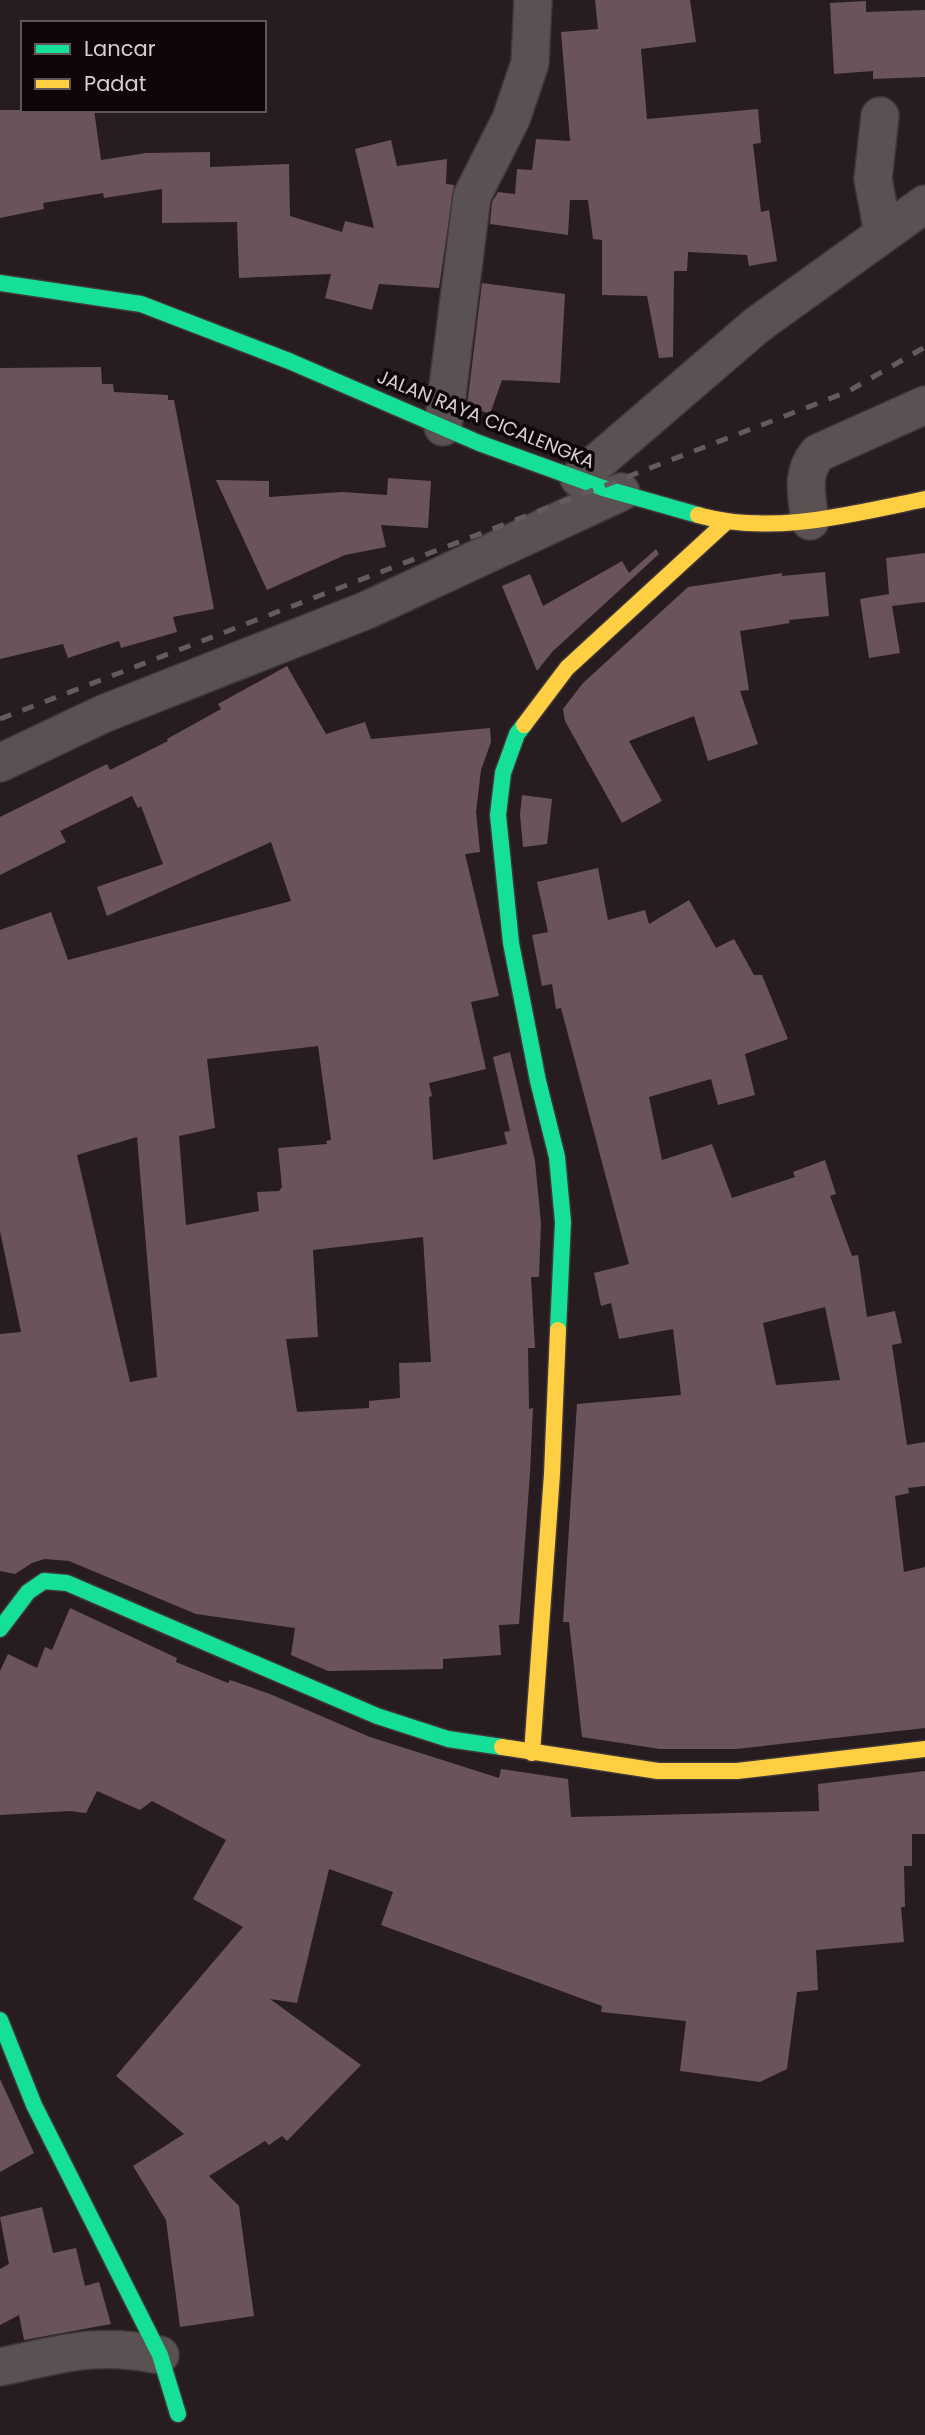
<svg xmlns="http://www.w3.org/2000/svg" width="925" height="2435" viewBox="0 0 925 2435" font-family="Poppins,sans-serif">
  <rect width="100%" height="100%" fill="#271c1f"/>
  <g fill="#6a545a" fill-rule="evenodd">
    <polygon points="595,0 690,0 696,42 641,49 647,119 758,109 761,143 753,144 761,212 769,210 777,261 749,266 747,255 688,252 687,271 674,271 673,357 659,358 647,296 602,295 602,240 593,239 588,200 570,200 568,235 490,224 492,202 498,192 515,194 517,169 532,170 536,139 570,141 561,32 598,29"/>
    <polygon points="866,1 866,12 925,10 925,77 873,79 873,71 834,74 830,3"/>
    <polygon points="0,110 94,110 101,160 146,153 210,152 210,167 289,164 290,216 342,232 345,221 374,228 355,149 391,140 397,166 447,159 446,184 454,185 439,288 379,284 372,310 325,298 331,274 239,278 237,222 162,223 162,189 104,198 103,193 43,203 44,209 0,218"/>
    <polygon points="482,283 565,294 560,383 502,380 490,414 467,406"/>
    <polygon points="101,367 102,384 113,384 114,392 168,395 168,400 174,400 214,609 173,617 177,632 121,648 119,641 68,658 63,644 0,659 0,368"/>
    <polygon points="388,478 431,481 428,528 381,525 386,547 345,555 267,590 216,480 269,481 269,497 342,492 387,495"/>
    <polygon points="656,549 659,554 552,652 537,671 502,586 530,574 543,606 622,561 629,573"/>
    <polygon points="925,553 925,602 892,606 900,653 869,658 860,599 889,594 886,558"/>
    <polygon points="825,572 829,616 789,620 790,623 740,631 749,690 740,691 758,744 708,761 694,716 629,741 662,801 622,823 565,721 563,709 583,683 688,587 782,573 782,576"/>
    <path d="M287,666L326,734L365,722L371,739L490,728L491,742L481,770L476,812L480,852L465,854L499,996L471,1002L486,1069L429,1083L432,1096L429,1097L433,1160L507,1144L504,1132L510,1131L493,1057L510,1052L535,1161L541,1223L539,1277H531L535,1348H528L529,1409L533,1408L530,1473L519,1624L499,1625L501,1655L443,1659V1669L328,1671L291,1655L295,1628L196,1614L69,1561L45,1559L32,1563L15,1574L0,1571V1334L21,1332L0,1231V930L51,912L68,960L291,901L271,842L107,916L97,887L163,864L141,806L138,808L132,796L60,831L66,842L0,875V817L107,764L110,770L168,741L167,739L221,709L218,704ZM318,1046L331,1140L326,1141L327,1144L278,1148L282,1187L279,1191L257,1192L259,1211L186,1225L179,1136L215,1128L207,1059ZM137,1137L157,1377L130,1382L77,1155ZM423,1237L431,1362L399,1363L400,1398L369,1401V1408L297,1412L286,1339L318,1337L313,1250Z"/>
    <polygon points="522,795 552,799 547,844 523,847 520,815"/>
    <path d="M598,868L608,920L645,910L649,924L689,900L716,948L734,939L754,975H762L788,1039L745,1054L755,1095L718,1105L711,1079L649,1097L662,1160L712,1144L732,1198L795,1177L793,1172L825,1160L836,1194L830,1196L852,1256L858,1255L867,1317L895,1311L902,1343L892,1345L907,1445L925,1442V1486L908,1488L909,1493L895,1496L904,1572L925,1567V1728L736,1749H660L582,1737L569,1622H563L577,1404L681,1395L673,1329L619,1339L611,1303L601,1306L594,1273L629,1264L561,1008L556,1009L552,984L542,986L533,940L532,935L548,932L537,882ZM825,1307L840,1380L776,1385L763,1323Z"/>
    <polygon points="70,1608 177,1658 176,1662 228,1683 230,1680 270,1694 370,1737 499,1778 501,1769 568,1779 571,1817 819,1811 818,1784 925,1771 925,1834 912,1834 912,1866 904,1866 905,1907 901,1907 904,1942 816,1950 818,1990 797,1992 787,2069 760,2082 680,2071 686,2021 601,2012 602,2006 381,1925 393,1892 329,1869 297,2003 270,1999 361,2065 287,2141 282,2136 269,2145 265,2141 209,2176 239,2206 254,2316 180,2327 166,2220 133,2166 184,2134 116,2076 243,1927 193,1899 226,1840 152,1801 140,1810 97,1791 86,1813 70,1811 0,1815 0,1671 8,1654 37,1668 45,1647 52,1650"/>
    <polygon points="0,2079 34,2153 0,2172"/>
    <polygon points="42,2207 53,2253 76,2248 85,2286 99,2282 111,2324 24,2340 19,2315 0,2325 0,2269 9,2264 0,2217"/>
  </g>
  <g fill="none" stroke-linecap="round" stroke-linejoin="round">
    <defs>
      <g id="street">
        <polyline points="880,116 873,179 883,233"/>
        <polyline points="443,427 472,196 511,119 530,63 533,0"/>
        <polyline points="579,478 757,325 925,204"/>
        <path d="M810,521C807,496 800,474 818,453L925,405"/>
        <polyline points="0,763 103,714 367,610 621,492"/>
        <path d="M0,2367C62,2354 95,2342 160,2355"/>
      </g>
      <g id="fast">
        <polyline points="0,283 141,304 289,361 479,443 603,488 698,515"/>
        <polyline points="524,725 517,734 503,773 498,815 511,943 538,1081 557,1157 563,1222 558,1330"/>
        <polyline points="0,1629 28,1592 44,1581 67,1583 377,1716 448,1739 502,1747"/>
        <polyline points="0,2020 34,2105 160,2355 178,2414"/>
      </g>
      <g id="slow">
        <path d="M698,515C771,536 852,514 925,499"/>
        <polyline points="524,725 567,668 725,523"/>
        <polyline points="502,1747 658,1771 737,1771 925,1749"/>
        <polyline points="532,1753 552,1474 558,1330"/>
      </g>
    </defs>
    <use href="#street" stroke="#403739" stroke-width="40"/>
    <use href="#fast" stroke="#403739" stroke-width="19"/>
    <use href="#slow" stroke="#403739" stroke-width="19"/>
    <use href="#street" stroke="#5a5153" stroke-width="37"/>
    <use href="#fast" stroke="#16e098" stroke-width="16"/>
    <use href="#slow" stroke="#ffcf43" stroke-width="16"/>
    <polyline stroke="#635c5e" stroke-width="5" stroke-dasharray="12 12" stroke-linecap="butt" points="0,719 847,392 925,347"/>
  </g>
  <g text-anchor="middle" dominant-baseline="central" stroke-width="7" stroke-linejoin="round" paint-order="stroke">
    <g font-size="19" fill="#dacdd0" stroke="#0e0608">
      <text transform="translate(486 419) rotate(22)">JALAN RAYA CICALENGKA</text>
    </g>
  </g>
  <rect x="21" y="21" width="245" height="91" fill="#0e0608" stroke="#605658" stroke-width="2"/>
  <rect x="35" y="44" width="35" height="10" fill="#16e098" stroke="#605658" stroke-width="2"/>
  <text x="84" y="56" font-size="21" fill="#dacdd0">Lancar</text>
  <rect x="35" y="79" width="35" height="10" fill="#ffcf43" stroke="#605658" stroke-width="2"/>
  <text x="84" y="91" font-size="21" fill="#dacdd0">Padat</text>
</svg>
